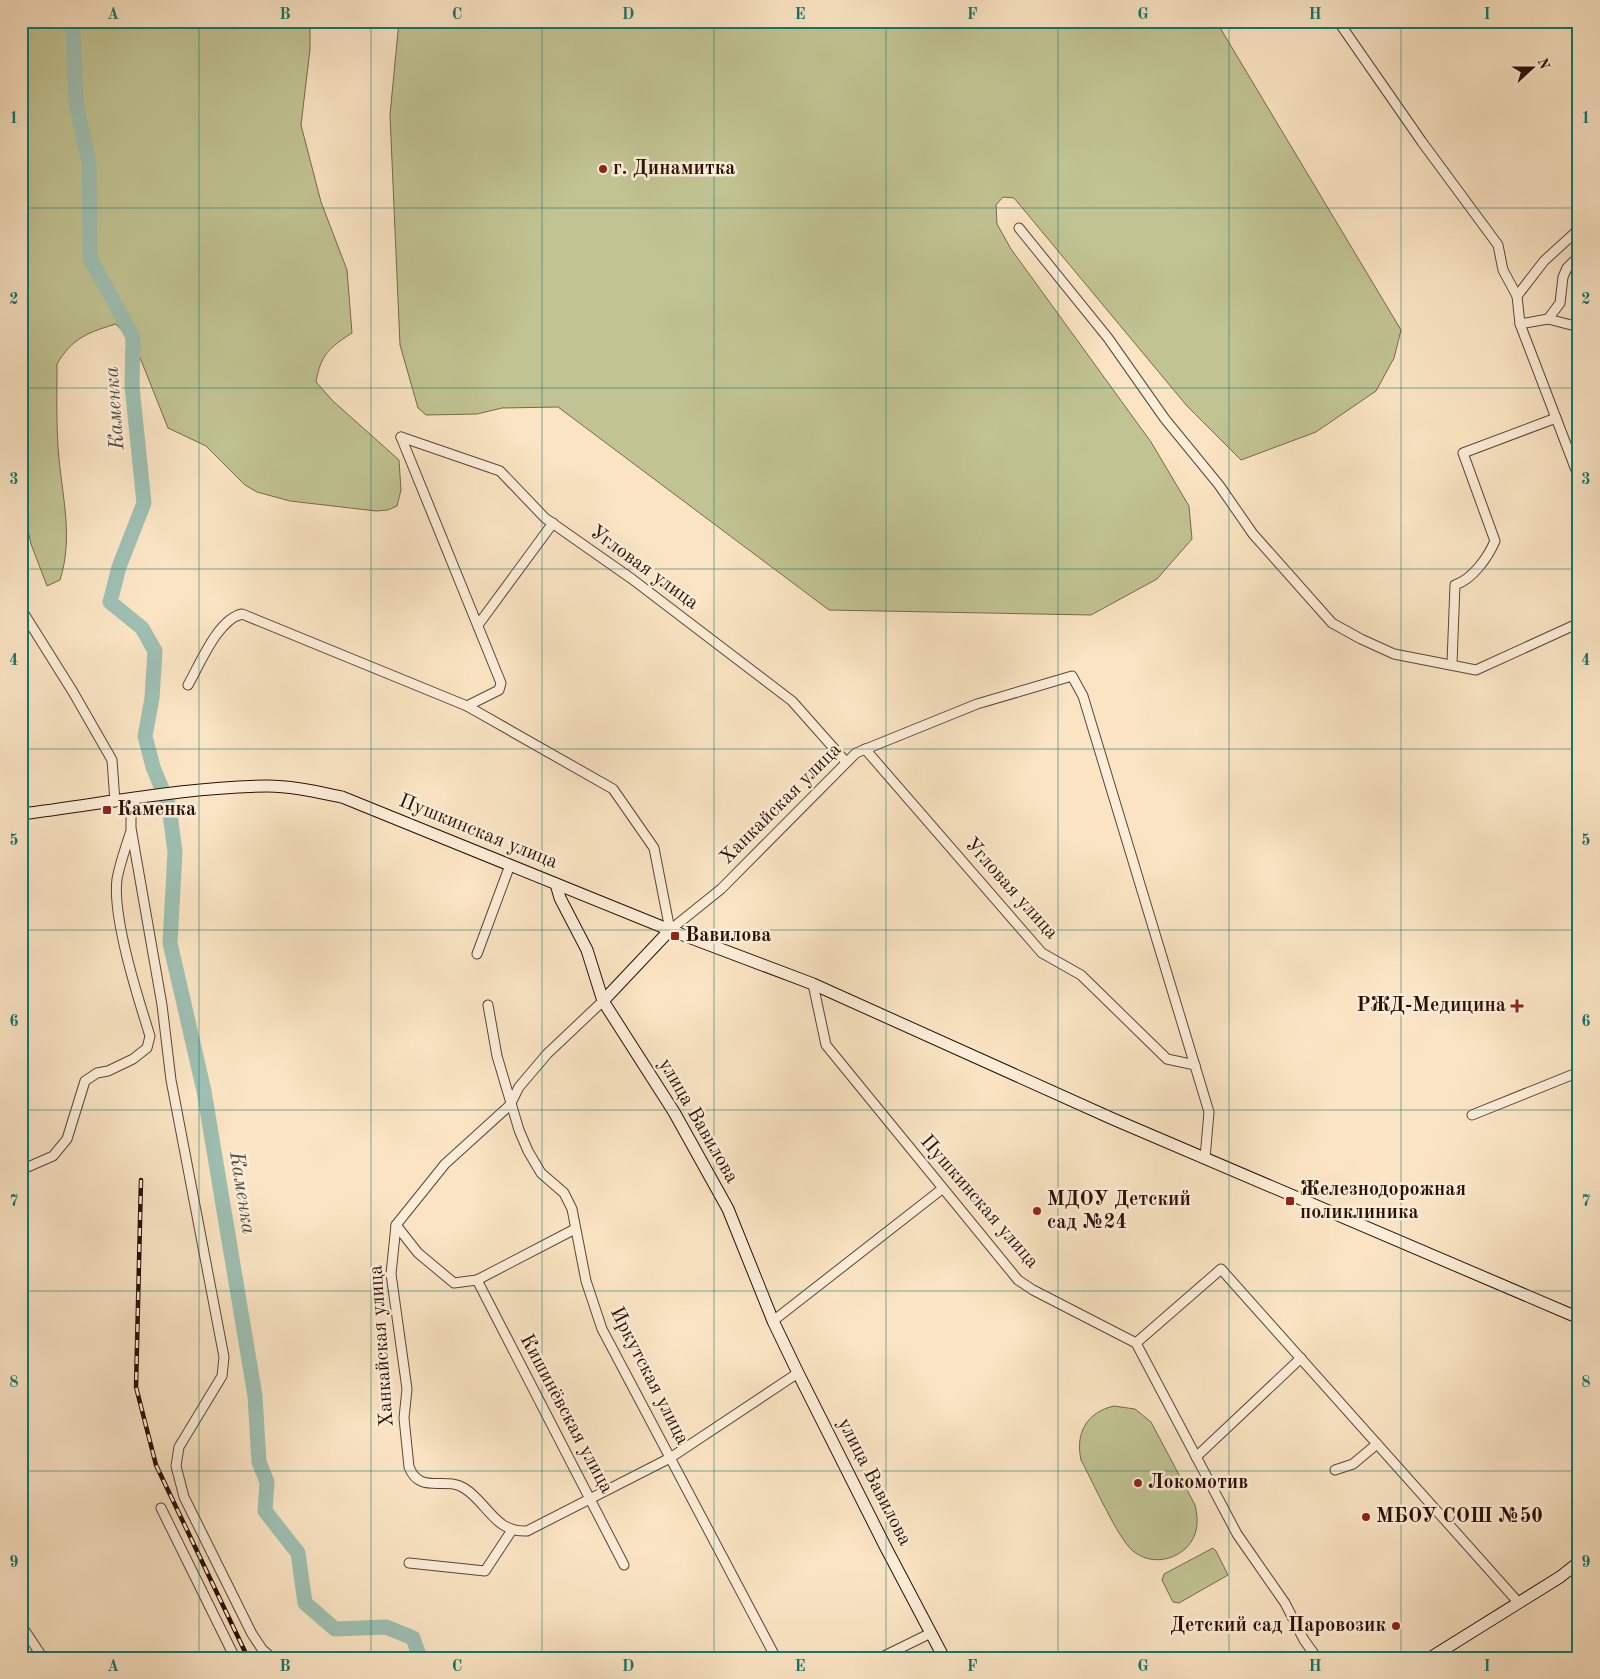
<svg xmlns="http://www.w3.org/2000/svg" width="1600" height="1679" viewBox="0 0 1600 1679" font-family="'Old Standard TT',serif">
  <rect width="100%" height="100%" fill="#fae4c3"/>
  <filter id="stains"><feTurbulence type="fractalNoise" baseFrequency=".004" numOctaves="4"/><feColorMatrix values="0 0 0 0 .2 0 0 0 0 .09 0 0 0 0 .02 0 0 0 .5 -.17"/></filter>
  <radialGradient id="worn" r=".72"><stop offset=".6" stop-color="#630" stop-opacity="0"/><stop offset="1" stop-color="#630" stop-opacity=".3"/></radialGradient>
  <g fill="#c1c392" stroke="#76694c">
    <path d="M21,21H310V49L301,125L321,202L347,270L352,333C329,348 321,354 316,382L333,401L399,460L401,490L397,506L388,510L376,511L290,501L257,492L245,485L206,446L168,428L135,345L116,324C89,332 72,338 57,364C57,395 56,428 59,459C63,500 73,539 60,580L47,586L31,544L21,498Z"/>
    <polygon points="399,21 1216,21 1401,330 1394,358 1376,391 1316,432 1241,460 1187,406 1014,198 1003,197 996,205 997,224 1011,249 1151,442 1189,506 1192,539 1157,579 1091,615 829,610 558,407 502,408 477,414 426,415 418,408 400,345 390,115"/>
    <path d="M1114,1406L1135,1409L1151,1422L1195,1505C1199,1521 1198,1536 1186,1548C1171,1562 1149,1564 1133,1551C1118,1539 1092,1480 1081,1460C1075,1433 1087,1412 1114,1406Z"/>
    <polygon points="1213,1548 1216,1551 1228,1575 1179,1603 1173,1602 1162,1580 1164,1574"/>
  </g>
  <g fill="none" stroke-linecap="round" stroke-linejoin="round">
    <polyline stroke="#9ebfb2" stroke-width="15" points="69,21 73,30 76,102 89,164 90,258 133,337 132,386 144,503 119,567 110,602 142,628 155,651 152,698 145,736 153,767 169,806 175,852 170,943 204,1091 255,1396 259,1462 267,1482 265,1511 298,1553 305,1603 335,1629 386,1627 413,1638 420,1658"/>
    <defs>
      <g id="street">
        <polyline points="1338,21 1422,142 1498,245 1503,270 1517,296"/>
        <polyline points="1019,228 1108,338 1165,419 1219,485 1253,534 1332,623 1361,639 1394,654 1476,670 1579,623"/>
        <polyline points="1579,229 1544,261 1517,296 1520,324 1579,478"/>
        <polyline points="1548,319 1560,303 1563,277 1567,268 1579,256"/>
        <polyline points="1520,324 1548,319 1579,327"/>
        <polyline points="401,437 500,471 545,518 632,579 792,701 846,762"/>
        <polyline points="401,437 501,683 499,690 467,706"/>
        <polyline points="21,609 73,692 112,760 115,802"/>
        <polyline points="478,625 553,523"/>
        <path d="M1452,663L1455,585C1473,579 1488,557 1495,541L1463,453L1556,418"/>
        <path d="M188,685C200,664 218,619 242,614L467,706L613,789L654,848L670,930L721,889L856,753L977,704L1072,676L1083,696L1209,1112L1205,1158"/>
        <polyline points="865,749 1042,953 1081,975 1167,1059 1195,1065"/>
        <polyline points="131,799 131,828 162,1005 171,1080 224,1357 222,1376 179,1447 176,1466 184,1497 252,1634 262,1649 272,1658"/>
        <polyline points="477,954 510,865"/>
        <polyline points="813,984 826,1045 1018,1280 1033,1290 1136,1343 1237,1534 1285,1603 1304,1640 1317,1658"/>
        <path d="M603,1001L547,1054L519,1087L510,1105L445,1164L396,1225L391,1274L407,1389L404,1418L409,1467C420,1495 445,1476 464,1488C487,1502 495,1533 527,1531L670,1458L798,1373"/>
        <polyline points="488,1005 497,1056 519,1130 528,1151 541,1173 564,1193 572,1209 586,1281 602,1329 776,1658"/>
        <polyline points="1472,1115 1579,1072"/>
        <path d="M21,1170L53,1156L67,1139L85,1081L97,1073L108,1071L133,1059L147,1048L150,1036C138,998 112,917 117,879C120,863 126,846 131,831"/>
        <polyline points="396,1225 418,1253 454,1283 477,1280 575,1229"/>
        <polyline points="477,1280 624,1565"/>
        <polyline points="773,1321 942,1189"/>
        <polyline points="1136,1343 1221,1269 1518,1602"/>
        <polyline points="1196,1457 1301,1358"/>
        <polyline points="1335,1470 1353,1464 1377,1444"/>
        <polyline points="161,1508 235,1658"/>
        <polyline points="409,1563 485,1571 512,1530"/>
        <polyline points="21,1625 43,1658"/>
        <polyline points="880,1658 931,1633"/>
      </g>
      <g id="secondary">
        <path d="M21,814C102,804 185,787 267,786C292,786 317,792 342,797L670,930L813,984L1113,1119L1579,1318"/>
        <polyline points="556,884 560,898 587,950 603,1001 674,1112 728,1209 773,1321 798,1373 885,1546 944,1658"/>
        <polyline points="603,1001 670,930"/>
        <polyline points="1430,1658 1560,1577 1579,1562"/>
      </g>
    </defs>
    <use href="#street" stroke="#5e4434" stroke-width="11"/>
    <use href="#secondary" stroke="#2a0f05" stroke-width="13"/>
    <use href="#street" stroke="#fcedd8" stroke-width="9"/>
    <use href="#secondary" stroke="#fcedd8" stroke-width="11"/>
    <defs>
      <polyline id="rail" points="141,1180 136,1387 156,1465 248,1658"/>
    </defs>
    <use href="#rail" stroke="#2a0f05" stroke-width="4.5"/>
    <use href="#rail" stroke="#fcedd8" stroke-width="2.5" stroke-dasharray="8" stroke-linecap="butt"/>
  </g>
  <path fill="none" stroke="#0f766e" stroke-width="1" stroke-opacity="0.55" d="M199,21V1658M371,21V1658M542,21V1658M714,21V1658M886,21V1658M1058,21V1658M1229,21V1658M1401,21V1658M21,208H1579M21,388H1579M21,569H1579M21,749H1579M21,930H1579M21,1110H1579M21,1291H1579M21,1471H1579"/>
  <g fill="#8f2418" stroke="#fcedd8" stroke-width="2">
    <circle cx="603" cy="169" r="5"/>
    <rect x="102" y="805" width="10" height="10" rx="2.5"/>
    <rect x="670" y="931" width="10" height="10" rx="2.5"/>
    <path d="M1514.5 998.5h5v5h5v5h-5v5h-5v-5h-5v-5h5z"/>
    <rect x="1285" y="1196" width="10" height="10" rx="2.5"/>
    <circle cx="1037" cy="1211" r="5"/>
    <circle cx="1138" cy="1483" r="5"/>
    <circle cx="1366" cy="1517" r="5"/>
    <circle cx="1396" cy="1626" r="5"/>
  </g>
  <g text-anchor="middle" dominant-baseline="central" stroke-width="5" stroke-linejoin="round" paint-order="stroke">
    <g font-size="20" font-weight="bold" fill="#2a0f05" stroke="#fcedd8" text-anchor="start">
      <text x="613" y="169">г. Динамитка</text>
      <text x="117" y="810">Каменка</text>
      <text x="685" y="936">Вавилова</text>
      <text x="1506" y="1006" text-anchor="end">РЖД-Медицина</text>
      <text x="1300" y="1190">Железнодорожная<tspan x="1300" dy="23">поликлиника</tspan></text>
      <text x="1047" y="1200">МДОУ Детский<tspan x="1047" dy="23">сад №24</tspan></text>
      <text x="1148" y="1483">Локомотив</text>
      <text x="1376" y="1517">МБОУ СОШ №50</text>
      <text x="1386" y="1626" text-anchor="end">Детский сад Паровозик</text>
    </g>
    <g font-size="20" fill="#2a0f05" stroke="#fcedd8">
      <text transform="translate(644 568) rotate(36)">Угловая улица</text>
      <text transform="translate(781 804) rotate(-45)">Ханкайская улица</text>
      <text transform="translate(478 832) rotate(22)">Пушкинская улица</text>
      <text transform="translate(1011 889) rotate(48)">Угловая улица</text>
      <text transform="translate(698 1121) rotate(60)">улица Вавилова</text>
      <text transform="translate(979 1202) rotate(49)">Пушкинская улица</text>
      <text transform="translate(382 1346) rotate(-94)">Ханкайская улица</text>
      <text transform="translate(649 1376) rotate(63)">Иркутская улица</text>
      <text transform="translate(566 1414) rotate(62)">Кишинёвская улица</text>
      <text transform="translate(874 1482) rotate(63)">улица Вавилова</text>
    </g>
    <g font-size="21" font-style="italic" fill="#534d42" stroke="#fcedd8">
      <text transform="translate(115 408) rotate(-94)">Каменка</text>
      <text transform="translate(242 1193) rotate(81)">Каменка</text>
    </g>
  </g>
  <rect width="1600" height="1679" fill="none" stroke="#fae4c3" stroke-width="55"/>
  <g transform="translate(1532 68) rotate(69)" stroke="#fcedd8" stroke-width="4" paint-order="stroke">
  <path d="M0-4L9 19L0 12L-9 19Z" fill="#2a0f05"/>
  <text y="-8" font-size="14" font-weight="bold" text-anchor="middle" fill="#2a0f05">N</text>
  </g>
  <rect x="28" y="28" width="1544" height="1624" fill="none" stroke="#0f766e" stroke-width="2"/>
  <g font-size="16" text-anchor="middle" font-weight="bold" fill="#0f766e">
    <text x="113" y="19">A</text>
    <text x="285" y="19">B</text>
    <text x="457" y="19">C</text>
    <text x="628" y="19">D</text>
    <text x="800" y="19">E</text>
    <text x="972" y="19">F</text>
    <text x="1143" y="19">G</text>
    <text x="1315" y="19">H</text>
    <text x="1487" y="19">I</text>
    <text x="14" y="123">1</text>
    <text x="1586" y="123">1</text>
    <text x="14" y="304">2</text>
    <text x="1586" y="304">2</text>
    <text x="14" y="484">3</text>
    <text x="1586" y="484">3</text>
    <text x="14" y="665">4</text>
    <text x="1586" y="665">4</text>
    <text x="14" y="845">5</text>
    <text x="1586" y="845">5</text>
    <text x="14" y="1026">6</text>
    <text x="1586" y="1026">6</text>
    <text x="14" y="1206">7</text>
    <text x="1586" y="1206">7</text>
    <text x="14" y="1387">8</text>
    <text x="1586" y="1387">8</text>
    <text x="14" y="1567">9</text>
    <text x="1586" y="1567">9</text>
    <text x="113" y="1671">A</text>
    <text x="285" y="1671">B</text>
    <text x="457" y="1671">C</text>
    <text x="628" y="1671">D</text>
    <text x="800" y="1671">E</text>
    <text x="972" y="1671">F</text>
    <text x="1143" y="1671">G</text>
    <text x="1315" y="1671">H</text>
    <text x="1487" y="1671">I</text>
  </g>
  <rect width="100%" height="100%" filter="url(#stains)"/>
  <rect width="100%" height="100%" fill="url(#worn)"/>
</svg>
